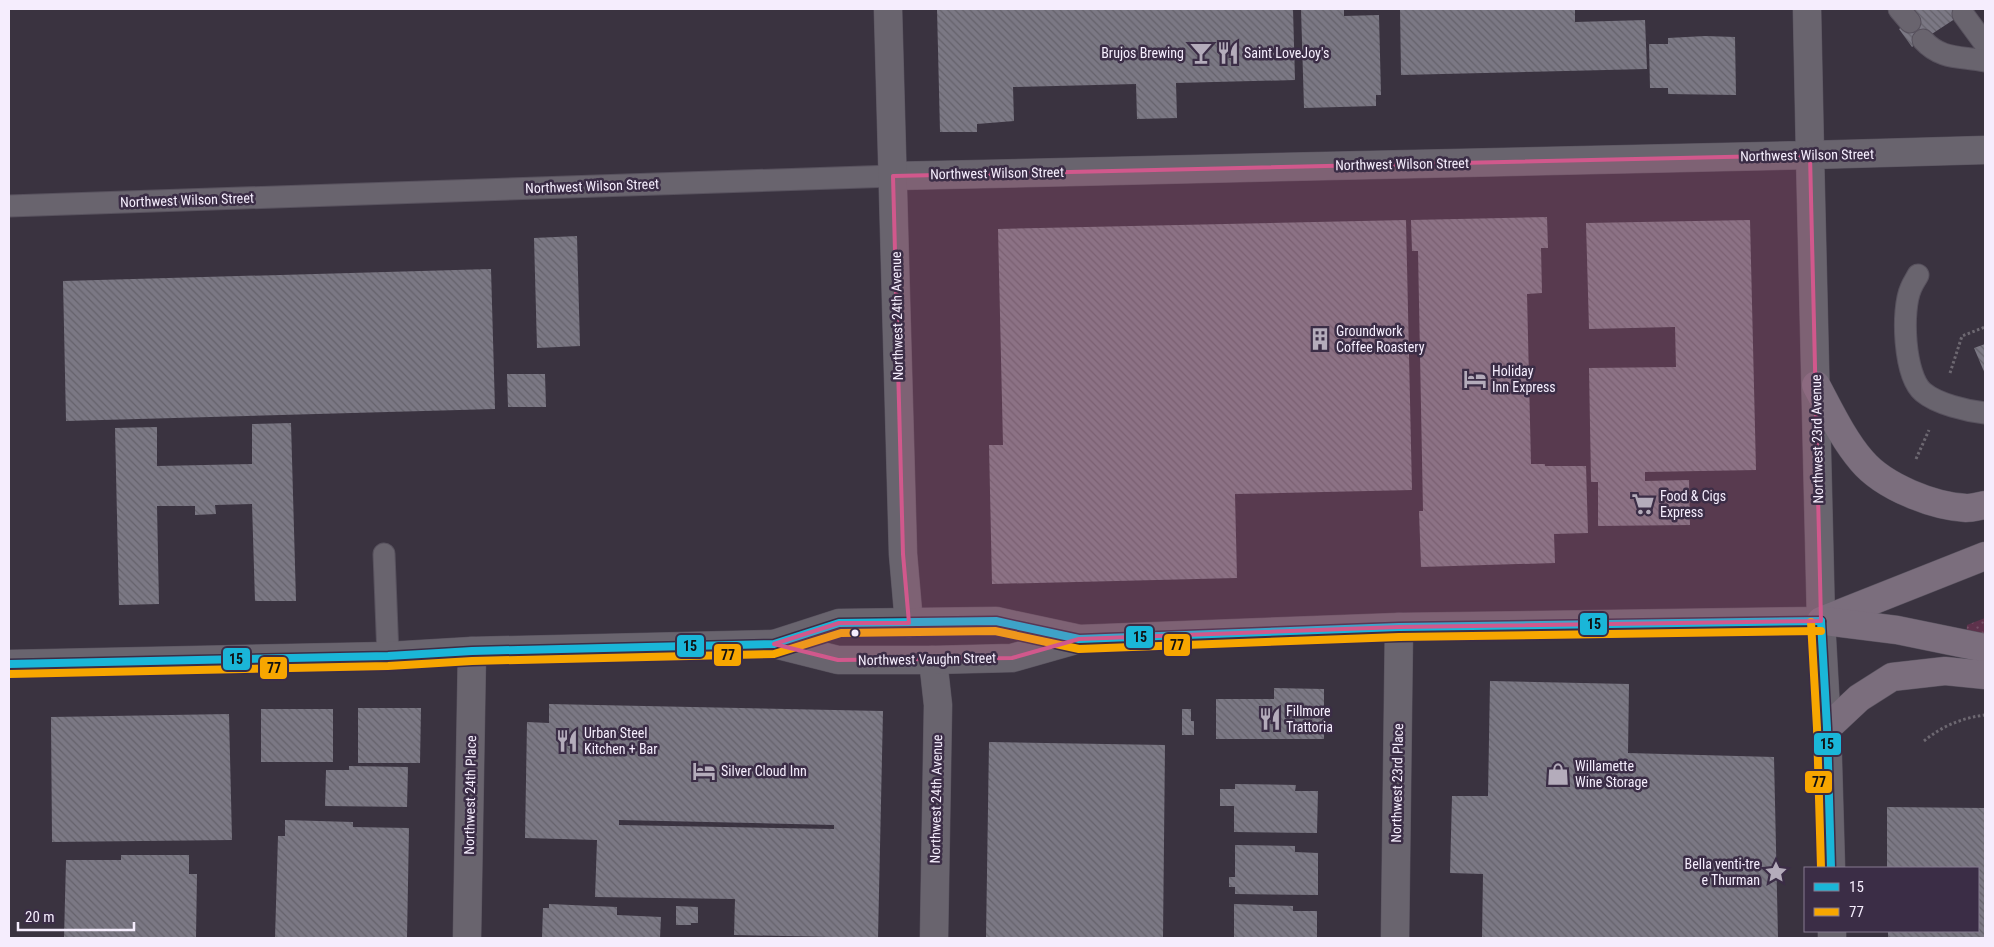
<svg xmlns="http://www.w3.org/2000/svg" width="1994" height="947" viewBox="0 0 1994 947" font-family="'Roboto Condensed',sans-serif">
  <defs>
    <pattern id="grass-dots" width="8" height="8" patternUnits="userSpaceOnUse" patternTransform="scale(1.25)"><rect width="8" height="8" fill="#5e324c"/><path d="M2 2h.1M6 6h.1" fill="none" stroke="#765067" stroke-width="1.8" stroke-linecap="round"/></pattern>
    <pattern id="building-back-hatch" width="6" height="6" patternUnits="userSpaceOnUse" patternTransform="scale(1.25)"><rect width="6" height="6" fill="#7b7884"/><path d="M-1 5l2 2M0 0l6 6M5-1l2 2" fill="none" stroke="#65626b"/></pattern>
  </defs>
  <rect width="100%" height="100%" fill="#3a3340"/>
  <polygon fill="url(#grass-dots)" points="1985,618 1985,642 1966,639 1967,625"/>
  <g fill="url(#building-back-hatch)" fill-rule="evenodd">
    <polygon points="937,9 1293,9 1295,80 1176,83 1177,118 1137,119 1136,84 1013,87 1014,121 977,124 977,132 940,132"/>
    <polygon points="1301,9 1344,9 1344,16 1379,15 1381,95 1376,95 1376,106 1304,108"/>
    <polygon points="1400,9 1575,9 1575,22 1645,20 1647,69 1401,75"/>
    <polygon points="1914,9 1970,9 1912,47 1899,29 1919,16"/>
    <polygon points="1705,36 1735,37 1736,95 1668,94 1668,88 1650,88 1649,44 1668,44 1668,38"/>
    <polygon points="1547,217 1548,248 1541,248 1542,293 1527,294 1531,464 1545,464 1545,466 1586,466 1588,533 1554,534 1555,563 1421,567 1419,511 1423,511 1418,251 1412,251 1411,220"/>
    <polygon points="1406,220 1412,490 1235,494 1237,578 992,584 989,445 1003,445 998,229"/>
    <polygon points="1750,220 1756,470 1645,472 1645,481 1689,480 1690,525 1598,526 1598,482 1591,482 1589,368 1676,367 1675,327 1589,329 1586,223"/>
    <polygon points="577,236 580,346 537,348 534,238"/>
    <polygon points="491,269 495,409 66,421 63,281"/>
    <polygon points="1985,344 1985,374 1974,348"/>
    <polygon points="507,374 545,374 546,407 508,407"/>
    <polygon points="291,423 296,601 255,601 252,504 215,505 216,514 195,515 195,506 157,506 159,604 119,605 115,428 157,427 157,466 252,464 252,424"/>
    <polygon points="1490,681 1629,684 1628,753 1774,757 1778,938 1482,938 1483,874 1450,873 1452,796 1488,796"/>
    <polygon points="1274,688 1324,689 1324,739 1216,739 1216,699 1274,699"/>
    <path d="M549,704L883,711L878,938L734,935L735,899L595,897L597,840L525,838L527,722L549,723ZM619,820L834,825V829L619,825Z"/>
    <polygon points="358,708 421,708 420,763 358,763"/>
    <rect x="261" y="709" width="72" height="53"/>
    <polygon points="1182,709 1191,709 1191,721 1194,721 1194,735 1182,735"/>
    <polygon points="229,714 232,840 52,842 51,717"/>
    <polygon points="989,742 1165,745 1163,938 986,938"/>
    <polygon points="349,766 408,767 407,807 325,806 326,770 349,770"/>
    <polygon points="1235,784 1296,785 1295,791 1318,791 1317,833 1234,832 1234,806 1220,806 1220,789 1235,789"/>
    <polygon points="1887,807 1985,808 1985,938 1888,938 1888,931 1978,931 1978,868 1887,868"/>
    <polygon points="285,820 353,822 353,827 409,828 407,938 275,938 278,836 285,836"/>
    <polygon points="1235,845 1295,846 1295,852 1318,853 1318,895 1235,894 1235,887 1229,887 1229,877 1235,877"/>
    <polygon points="121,855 189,855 189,874 197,874 196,938 64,938 66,860 121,860"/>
    <polygon points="549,904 617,907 617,915 661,917 660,938 542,938 543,908 549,908"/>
    <polygon points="1234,904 1293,906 1293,911 1317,911 1317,938 1234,938"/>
    <polygon points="676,906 698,907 698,923 691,923 691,925 676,925"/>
  </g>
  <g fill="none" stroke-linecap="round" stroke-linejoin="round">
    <defs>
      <g id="lane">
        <polyline points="1899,9 1910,22"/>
        <polyline points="1963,14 1985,44"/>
        <path d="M1923,40C1941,60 1961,56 1985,61"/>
        <polyline points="9,206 893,176"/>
        <path d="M1918,275C1916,279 1913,283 1911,288C1901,310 1904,376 1923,392C1937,404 1967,411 1985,413"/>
        <polyline points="384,554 388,656"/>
      </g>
      <g id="street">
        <polyline points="893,176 1810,155 1807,9"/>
        <polyline points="933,660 938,705 934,938"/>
        <polyline points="467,938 472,651"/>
        <polyline points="1395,938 1399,627"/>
      </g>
      <g id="secondary">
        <polyline points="888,9 903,554 909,623"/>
        <polyline points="774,644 839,623 996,621 1075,638"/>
        <polyline points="9,664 388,656 472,651 774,644 838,660 933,660 1012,658 1079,639 1399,627 1821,621"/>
        <polyline points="1831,868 1827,728 1821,621 1810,155 1985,150"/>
        <polyline points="1832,931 1832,938"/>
      </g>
      <g id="highway">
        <path d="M1816,385C1830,411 1843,439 1862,461C1884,487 1933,506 1966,508C1972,508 1979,506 1985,505"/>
        <polyline points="1821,621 1985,556"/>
        <polyline points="1825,621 1897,630 1985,648"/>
        <polyline points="1827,728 1859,698 1892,677 1945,671 1985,675"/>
      </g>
    </defs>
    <use href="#lane" stroke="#58525e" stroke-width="23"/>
    <use href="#street" stroke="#58525e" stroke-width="29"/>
    <use href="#secondary" stroke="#58525e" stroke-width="29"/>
    <use href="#highway" stroke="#58525e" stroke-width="29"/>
    <g stroke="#6d6871" stroke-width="3" stroke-dasharray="2.5 2.5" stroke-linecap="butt">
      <polyline points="1950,373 1962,336 1985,327"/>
      <polyline points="1916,459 1929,430"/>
      <path d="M1924,741C1942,726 1962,718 1985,715"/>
    </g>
    <use href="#lane" stroke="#69646e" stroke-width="21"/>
    <use href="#street" stroke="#69646e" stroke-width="28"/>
    <use href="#secondary" stroke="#69646e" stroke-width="28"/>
    <use href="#highway" stroke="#7b6e7d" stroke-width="28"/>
    <defs>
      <g id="bus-1">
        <polyline points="1821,621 1827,728 1831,868"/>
        <polyline points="9,664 388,656 472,651 774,644 839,623 996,621 1079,639 1399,627 1821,621"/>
      </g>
      <g id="bus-2">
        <polyline points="1811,622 1817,728 1821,868"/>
        <polyline points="9,674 388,666 472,661 774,654 841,633 995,631 1079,649 1399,637 1821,631"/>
      </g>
    </defs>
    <use href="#bus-1" stroke="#3b2d46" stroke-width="11"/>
    <use href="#bus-2" stroke="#3b2d46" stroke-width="11"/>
    <use href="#bus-1" stroke="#1ab6d8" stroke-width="8"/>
    <use href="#bus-2" stroke="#f7a600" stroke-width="8"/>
  </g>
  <path fill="#d1588c" fill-opacity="0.2" stroke="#d1588c" stroke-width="4" stroke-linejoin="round" d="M1810,155L1821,621L1399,627L1079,639L1012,658L838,660L774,644L839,623H909L903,554L893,176Z"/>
  <defs>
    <symbol id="bar-bare" viewBox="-9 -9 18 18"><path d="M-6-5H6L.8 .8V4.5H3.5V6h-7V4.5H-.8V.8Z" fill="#b4acbb" stroke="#3b2d46" stroke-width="2.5" paint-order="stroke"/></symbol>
    <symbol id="restaurant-bare" viewBox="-9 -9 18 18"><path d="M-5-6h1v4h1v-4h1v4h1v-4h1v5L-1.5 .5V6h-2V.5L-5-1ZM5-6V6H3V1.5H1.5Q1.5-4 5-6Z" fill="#b4acbb" stroke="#3b2d46" stroke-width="2.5" paint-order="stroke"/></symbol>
    <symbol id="building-bare" viewBox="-9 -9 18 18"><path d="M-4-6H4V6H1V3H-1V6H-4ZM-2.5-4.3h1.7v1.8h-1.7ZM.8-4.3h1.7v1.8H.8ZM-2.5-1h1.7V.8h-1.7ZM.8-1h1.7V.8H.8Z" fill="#b4acbb" stroke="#3b2d46" stroke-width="2.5" paint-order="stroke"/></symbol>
    <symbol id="hotel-bare" viewBox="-9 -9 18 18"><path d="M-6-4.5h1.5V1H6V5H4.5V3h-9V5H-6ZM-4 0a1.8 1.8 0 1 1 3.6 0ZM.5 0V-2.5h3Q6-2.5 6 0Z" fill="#b4acbb" stroke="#3b2d46" stroke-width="2.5" paint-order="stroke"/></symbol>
    <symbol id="supermarket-bare" viewBox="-9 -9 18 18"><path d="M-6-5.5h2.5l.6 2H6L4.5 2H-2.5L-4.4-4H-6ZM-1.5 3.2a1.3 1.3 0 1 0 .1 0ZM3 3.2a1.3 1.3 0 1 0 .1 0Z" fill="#b4acbb" stroke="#3b2d46" stroke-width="2.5" paint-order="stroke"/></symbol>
    <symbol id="shop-bare" viewBox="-9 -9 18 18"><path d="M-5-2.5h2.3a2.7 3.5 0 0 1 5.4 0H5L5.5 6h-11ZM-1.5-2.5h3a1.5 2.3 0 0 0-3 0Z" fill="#b4acbb" stroke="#3b2d46" stroke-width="2.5" paint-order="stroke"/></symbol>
    <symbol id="sight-bare" viewBox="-9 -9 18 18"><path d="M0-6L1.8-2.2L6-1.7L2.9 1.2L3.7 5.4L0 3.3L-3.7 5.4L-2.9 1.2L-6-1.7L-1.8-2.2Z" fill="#b4acbb" stroke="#3b2d46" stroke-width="2.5" paint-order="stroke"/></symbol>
  </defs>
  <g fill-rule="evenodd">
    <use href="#bar-bare" x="1185" y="37" width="32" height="32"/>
    <use href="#restaurant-bare" x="1212" y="37" width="32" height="32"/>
    <use href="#building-bare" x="1304" y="323" width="32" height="32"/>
    <use href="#hotel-bare" x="1459" y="363" width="32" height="32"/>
    <use href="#supermarket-bare" x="1627" y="488" width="32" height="32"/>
    <use href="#restaurant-bare" x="1254" y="703" width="32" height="32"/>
    <use href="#restaurant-bare" x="551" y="725" width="32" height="32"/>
    <use href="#hotel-bare" x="688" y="755" width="32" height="32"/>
    <use href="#shop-bare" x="1542" y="758" width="32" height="32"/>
    <use href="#sight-bare" x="1760" y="856" width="32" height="32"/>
  </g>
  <circle fill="#f5edfd" stroke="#3b2d46" stroke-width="2" cx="855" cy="633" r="4.5"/>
  <g text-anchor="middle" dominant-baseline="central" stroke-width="5" stroke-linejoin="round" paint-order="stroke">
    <g font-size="14" fill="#f5edfd" stroke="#3b2d46" text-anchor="start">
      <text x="1184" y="53" text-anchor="end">Brujos Brewing</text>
      <text x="1244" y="53">Saint LoveJoy's</text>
      <text x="1336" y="331">Groundwork<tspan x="1336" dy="16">Coffee Roastery</tspan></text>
      <text x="1492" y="371">Holiday<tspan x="1492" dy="16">Inn Express</tspan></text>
      <text x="1660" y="496">Food &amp; Cigs<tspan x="1660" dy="16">Express</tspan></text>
      <text x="1286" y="711">Fillmore<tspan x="1286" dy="16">Trattoria</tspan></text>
      <text x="584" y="733">Urban Steel<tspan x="584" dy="16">Kitchen + Bar</tspan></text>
      <text x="1575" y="766">Willamette<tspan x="1575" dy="16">Wine Storage</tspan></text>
      <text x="721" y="771">Silver Cloud Inn</text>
      <text x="1760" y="864" text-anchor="end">Bella venti-tre<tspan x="1760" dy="16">e Thurman</tspan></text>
    </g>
    <g font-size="14" fill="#f5edfd" stroke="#3b2d46">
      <text transform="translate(1807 155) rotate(-1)">Northwest Wilson Street</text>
      <text transform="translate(1402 164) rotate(-1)">Northwest Wilson Street</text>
      <text transform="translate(997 173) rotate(-1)">Northwest Wilson Street</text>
      <text transform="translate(592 186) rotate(-2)">Northwest Wilson Street</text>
      <text transform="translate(187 200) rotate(-2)">Northwest Wilson Street</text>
      <text transform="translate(897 316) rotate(-91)">Northwest 24th Avenue</text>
      <text transform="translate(1817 439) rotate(-91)">Northwest 23rd Avenue</text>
      <text transform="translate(927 659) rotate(-1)">Northwest Vaughn Street</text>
      <text transform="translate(1397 783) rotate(-89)">Northwest 23rd Place</text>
      <text transform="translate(470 795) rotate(-89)">Northwest 24th Place</text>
      <text transform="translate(936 799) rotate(-89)">Northwest 24th Avenue</text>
    </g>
  </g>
  <g stroke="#3b2d46" stroke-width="2">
    <rect x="1579" y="612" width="29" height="24" rx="5" fill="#1ab6d8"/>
    <rect x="1125" y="625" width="29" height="24" rx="5" fill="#1ab6d8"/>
    <rect x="1163" y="633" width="28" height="24" rx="5" fill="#f7a600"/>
    <rect x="676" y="634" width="29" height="24" rx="5" fill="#1ab6d8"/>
    <rect x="713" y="643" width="29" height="24" rx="5" fill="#f7a600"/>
    <rect x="222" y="647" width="29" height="24" rx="5" fill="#1ab6d8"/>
    <rect x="259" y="656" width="29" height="24" rx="5" fill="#f7a600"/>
    <rect x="1813" y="732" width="29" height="24" rx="5" fill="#1ab6d8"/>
    <rect x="1804" y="770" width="29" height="24" rx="5" fill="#f7a600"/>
  </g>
  <g font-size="14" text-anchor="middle" font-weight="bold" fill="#111">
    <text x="1594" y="629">15</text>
    <text x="1140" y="642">15</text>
    <text x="1177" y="650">77</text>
    <text x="690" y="651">15</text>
    <text x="728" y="660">77</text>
    <text x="236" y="664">15</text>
    <text x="274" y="673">77</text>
    <text x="1827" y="749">15</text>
    <text x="1819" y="787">77</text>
  </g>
  <rect width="1994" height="947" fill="none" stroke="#f5edfd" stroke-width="20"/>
  <rect x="1804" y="867" width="175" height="65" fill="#3b2d46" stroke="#857a8f"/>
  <rect x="1814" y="883" width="25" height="8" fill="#1ab6d8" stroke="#857a8f"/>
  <text x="1849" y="892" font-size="15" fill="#f5edfd">15</text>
  <rect x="1814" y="908" width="25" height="8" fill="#f7a600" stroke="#857a8f"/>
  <text x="1849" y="917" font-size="15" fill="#f5edfd">77</text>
  <path d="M18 922v8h116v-8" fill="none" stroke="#f5edfd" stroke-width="2.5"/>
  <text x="25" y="922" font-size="15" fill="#f5edfd" stroke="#3b2d46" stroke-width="4" paint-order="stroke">20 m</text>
</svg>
